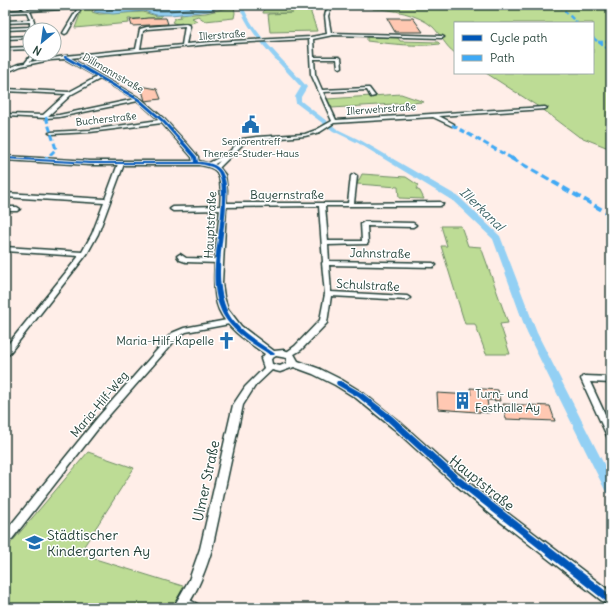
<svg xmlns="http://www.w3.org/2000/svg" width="616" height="613" viewBox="0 0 616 613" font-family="Delius,sans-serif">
  <rect width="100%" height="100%" fill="#ffeee8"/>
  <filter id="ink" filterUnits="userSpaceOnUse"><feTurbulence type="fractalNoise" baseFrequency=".025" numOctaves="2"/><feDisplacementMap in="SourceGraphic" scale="8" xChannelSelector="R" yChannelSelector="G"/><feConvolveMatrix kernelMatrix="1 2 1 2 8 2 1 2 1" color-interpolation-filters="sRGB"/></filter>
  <g filter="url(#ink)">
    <g fill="#bddc95" stroke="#6e8c64">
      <polygon points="88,5 95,5 92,12 99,14 143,12 157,16 162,15 160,18 128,19 129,23 75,28 83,6"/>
      <path d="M229,5H234L235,13L234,18L205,21L198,16L192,18L197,21C191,24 178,26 172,22L175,18L181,17L180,15L206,13L227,8L229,7L227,6Z"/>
      <polygon points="265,5 312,5 311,13 317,31 270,32 268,14 293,13 263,13"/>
      <path d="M370,5H611V149L578,136L545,111L486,73H593V23H455V53C445,46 441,35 433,27C418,14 392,9 373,9Z"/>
      <path d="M367,37L398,38L400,41L438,42L440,44C416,47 391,44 367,41Z"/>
      <polygon points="401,94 424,102 332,108 327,99"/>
      <polygon points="362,174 406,177 418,185 416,189 420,191 424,199 399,198 398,187 357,184"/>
      <polygon points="441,226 461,226 468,246 481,247 508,323 500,324 510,354 486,354 475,324 465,324 441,246 447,246"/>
      <polygon points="88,452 134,468 79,554 186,587 171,608 5,608 5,550"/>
    </g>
    <polygon fill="#93d0f4" stroke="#6595a7" points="99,5 227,5 209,11 171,15 156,15 144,11 113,14 94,12"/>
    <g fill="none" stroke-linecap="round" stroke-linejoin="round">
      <polyline stroke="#4d7881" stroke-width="1" points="103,5 104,10 144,7 156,11 170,11 217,5"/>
      <path fill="#93d0f4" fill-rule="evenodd" d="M243,5H247L244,8C253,34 289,65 307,87L301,97V101L337,129L362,141L459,197L500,236L537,333L611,478V495L607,493L605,490L527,333L493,239L453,201L358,143L333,131L296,103L295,97L301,87C283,67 248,33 240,8Z"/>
    </g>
    <g fill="#ffc8b2" stroke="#1f3d34">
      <polygon points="148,18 166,18 168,24 132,26 130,20"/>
      <polygon points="387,18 413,18 423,32 395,32"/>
      <polygon points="141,86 157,89 161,99 145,101"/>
      <polygon points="470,388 498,390 500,401 487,400 489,413 438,409 437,393 471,395"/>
      <polygon points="503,404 550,406 555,421 506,419"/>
    </g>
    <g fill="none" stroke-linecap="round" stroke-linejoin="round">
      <defs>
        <g id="minor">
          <polygon points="19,5 23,5 28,9 83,5 67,33 65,34 63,33 78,8 30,11 34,21 33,30 30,31 29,29 5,30 5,28 30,27 30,22 5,23 5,21 30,20 27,12 5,13 5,11 25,10"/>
          <path d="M328,5H332L328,16L331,33L442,36L444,37L442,38L333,35L313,39L314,57H339L341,58L342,67L340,68L338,67L337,59H314L315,74L322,90L368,88H369L375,96L371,97L367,90L323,92L336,120L545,107L547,108L545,109L439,116L454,124V125L452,126L433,117L334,123L320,132L305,136L246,141L218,169H214L213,168L220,161L211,166H207V164L222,156H225L242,139L257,137L305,134L316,130L332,121L311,74L309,39L212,44L70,58L141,99L165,120L187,144L198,157V164H194L192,157L162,123L90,132L51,134L49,133L51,132L90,130L159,120L138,101L59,117L46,118L5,116V114L43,115L66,94L5,91V89L69,92L97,77L65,59L50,60L21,66L5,73V70L19,64L25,63L32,54H36L30,62L65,56L136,49L140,29L147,27L186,24L190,26L186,44L212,42L311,37L327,34L325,16ZM185,26L182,45L140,49L143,31L147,29ZM100,79L135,99L59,115L48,116L72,94Z"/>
          <polygon points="30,36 30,38 5,39 5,37"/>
          <polygon points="30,47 30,49 5,50 5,48"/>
          <polygon points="121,162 124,164 98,234 87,254 8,355 5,355 5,348 79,256 5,251 5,247 82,252 92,234 104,203 5,197 5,193 105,199 118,164"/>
          <polygon points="354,174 357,176 354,203 440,202 443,204 440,206 325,206 328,241 362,241 361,224 364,222 413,223 416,225 413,227 367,226 368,243 367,244 328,245 329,261 433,263 436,265 433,267 329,265 331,292 407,296 410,298 407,300 331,296 327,323 301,350 291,356 285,356 284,354 295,346 320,320 325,294 322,263 323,262 319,206 225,207 226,208 223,210 173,211 170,209 173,207 222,206 221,205 224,203 348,203 351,176"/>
          <polygon points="5,207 17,207 20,209 17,211 5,211"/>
          <polygon points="180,254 186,258 219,259 222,261 219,263 186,262 180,260 177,256"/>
          <polygon points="232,319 235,319 236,321 235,323 186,332 178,337 104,421 12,539 8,540 5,539 5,532 98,417 172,333 184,328"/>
          <polygon points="585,376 611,377 611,383 590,382 611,427 611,439 608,438 607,436 581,379 582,377"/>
          <path d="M184,597L199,605L200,608C193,608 182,610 179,602L180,599Z"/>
        </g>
        <path id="tertiary" d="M270,364L273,365L274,367L273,369L255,386L243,405L212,549C206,569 198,590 186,608H173L189,580L200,549L233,405L245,387L267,365Z"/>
        <path id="secondary" d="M5,156L90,161H199L218,166L225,175L227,190L222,283L224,297L228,309L241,326L274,351L284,350L294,354L298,361L320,369L342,380L363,393L402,424L458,474L497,505L611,592V606L606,604L488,512L450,480L394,429L356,398L335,385L313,374L294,367L280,372L264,368L261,359L265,354C248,342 228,330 219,310C204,276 231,188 216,171C212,167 205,166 199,165H90L5,160ZM276,356L287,358V363L280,366L272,364L271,359Z"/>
      </defs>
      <use href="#minor" stroke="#1f3d34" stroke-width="3"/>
      <use href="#tertiary" stroke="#1f3d34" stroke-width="3"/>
      <use href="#secondary" stroke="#1f3d34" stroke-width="3"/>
      <use href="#minor" fill="#fff" fill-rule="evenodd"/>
      <use href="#tertiary" fill="#fff" fill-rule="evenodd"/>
      <use href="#secondary" fill="#fff" fill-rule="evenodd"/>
      <g stroke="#3fa9f5" stroke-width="2.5" stroke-dasharray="5 2.5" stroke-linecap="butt">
        <polyline points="559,5 577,23"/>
        <polyline points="593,38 611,51"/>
        <polyline points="598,42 611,42"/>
      </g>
      <g stroke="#3fa9f5" stroke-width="3" stroke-dasharray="6 3" stroke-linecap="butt">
        <polyline points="46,117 56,149 46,159"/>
        <polyline points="452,125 513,159"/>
      </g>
      <g stroke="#3fa9f5" stroke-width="4" stroke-dasharray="8 4" stroke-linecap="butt">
        <polyline points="511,158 611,215"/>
        <polyline points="46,160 47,158"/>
      </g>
      <polyline stroke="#3fa9f5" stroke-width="7" stroke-dasharray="14 7" stroke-linecap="butt" points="5,540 8,536"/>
      <defs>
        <g id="cycleway">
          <path d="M64,56H66L140,99L164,120L186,144L197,157L198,162C207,162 217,164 222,172C227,181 227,192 226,202C225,236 213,274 226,308C233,328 257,341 274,353L275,354L274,355H270C252,343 228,330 220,308C213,291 214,272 216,254C218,236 227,187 218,172C214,166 205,165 199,164H90L5,159V157L90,162H194L193,157L162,122L138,101L64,58Z"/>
          <polygon points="337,381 341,381 362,393 392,416 457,475 611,595 611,604 608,603 451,479 386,420 358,397 337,385 336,383"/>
        </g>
      </defs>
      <use href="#cycleway" stroke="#fff" stroke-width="2"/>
      <use href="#cycleway" fill="#0057b8" fill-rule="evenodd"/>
    </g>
  </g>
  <defs>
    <symbol id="civic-bare" viewBox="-9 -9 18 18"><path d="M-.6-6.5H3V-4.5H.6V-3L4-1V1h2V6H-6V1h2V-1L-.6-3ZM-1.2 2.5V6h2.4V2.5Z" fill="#1f6fb2" stroke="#fff" stroke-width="2.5" paint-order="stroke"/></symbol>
    <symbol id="church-bare" viewBox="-9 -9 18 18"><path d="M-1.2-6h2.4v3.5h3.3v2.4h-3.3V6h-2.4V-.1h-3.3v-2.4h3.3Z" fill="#1f6fb2" stroke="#fff" stroke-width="2.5" paint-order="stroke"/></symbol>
    <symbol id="building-bare" viewBox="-9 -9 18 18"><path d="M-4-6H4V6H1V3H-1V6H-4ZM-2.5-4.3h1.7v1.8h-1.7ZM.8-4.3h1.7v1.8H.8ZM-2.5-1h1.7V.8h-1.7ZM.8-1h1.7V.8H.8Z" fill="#1f6fb2" stroke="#fff" stroke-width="2.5" paint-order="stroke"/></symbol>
    <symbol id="school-bare" viewBox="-9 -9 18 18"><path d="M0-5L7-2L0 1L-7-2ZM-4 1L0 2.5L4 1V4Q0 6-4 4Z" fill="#1f6fb2" stroke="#fff" stroke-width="2.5" paint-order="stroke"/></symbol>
  </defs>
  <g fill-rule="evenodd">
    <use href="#civic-bare" x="238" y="112" width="25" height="25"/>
    <use href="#church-bare" x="214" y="328" width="25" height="25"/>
    <use href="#building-bare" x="450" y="388" width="25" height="25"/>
    <use href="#school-bare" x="22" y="530" width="25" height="25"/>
  </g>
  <g text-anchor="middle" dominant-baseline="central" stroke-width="3" stroke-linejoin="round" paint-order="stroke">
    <g font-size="10" fill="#1f3d34" stroke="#fff">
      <text transform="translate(222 35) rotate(-4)">Illerstraße</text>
      <text transform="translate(113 73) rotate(30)">Dillmannstraße</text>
      <text transform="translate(381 109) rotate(-4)">Illerwehrstraße</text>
      <text transform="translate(106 119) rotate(-6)">Bucherstraße</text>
    </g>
    <g font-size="10" fill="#1f3d34" stroke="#fff">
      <text x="251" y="141">Seniorentreff<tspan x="251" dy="12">Therese-Studer-Haus</tspan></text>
    </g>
    <g font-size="12" fill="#1f3d34" stroke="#fff">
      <text x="287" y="194">Bayernstraße</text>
      <text transform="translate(210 225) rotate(-87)">Hauptstraße</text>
      <text transform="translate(380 253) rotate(1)">Jahnstraße</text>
      <text transform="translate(368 285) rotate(3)">Schulstraße</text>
      <text transform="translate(99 404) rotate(-50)">Maria-Hilf-Weg</text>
    </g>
    <g font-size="12" fill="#1f3d34" stroke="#fff" text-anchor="end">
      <text x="214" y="340">Maria-Hilf-Kapelle</text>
      <text x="475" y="393" text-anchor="start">Turn- und<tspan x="475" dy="14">Festhalle Ay</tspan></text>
    </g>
    <g font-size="13" font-style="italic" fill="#3c6264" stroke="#fff">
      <text transform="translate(482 209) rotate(44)">Illerkanal</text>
    </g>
    <g font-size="14" fill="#1f3d34" stroke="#fff">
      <text transform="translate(206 481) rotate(-78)">Ulmer Straße</text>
      <text transform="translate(482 483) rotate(39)">Hauptstraße</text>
    </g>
    <g font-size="14" fill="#1f3d34" stroke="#fff" text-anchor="start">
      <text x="47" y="535">Städtischer<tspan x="47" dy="16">Kindergarten Ay</tspan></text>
    </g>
  </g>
  <rect width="616" height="613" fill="none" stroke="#fff" stroke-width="20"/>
  <rect x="10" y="10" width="596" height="593" fill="none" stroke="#1f3d34" stroke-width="1.5" filter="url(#ink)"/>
  <rect x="454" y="22" width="140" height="52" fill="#ffffff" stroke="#a5b1ae"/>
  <rect x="462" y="35" width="20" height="6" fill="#0057b8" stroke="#a5b1ae"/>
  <text x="490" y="42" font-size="12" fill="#1f3d34">Cycle path</text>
  <rect x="462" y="55" width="20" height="6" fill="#3fa9f5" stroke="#a5b1ae"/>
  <text x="490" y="62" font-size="12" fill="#1f3d34">Path</text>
  <g transform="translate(42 42) rotate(209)"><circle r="19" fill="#ffffff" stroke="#a5b1ae"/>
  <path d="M0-3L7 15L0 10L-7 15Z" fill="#1f6fb2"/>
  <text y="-6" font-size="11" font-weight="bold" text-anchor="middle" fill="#1f3d34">N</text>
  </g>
</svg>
